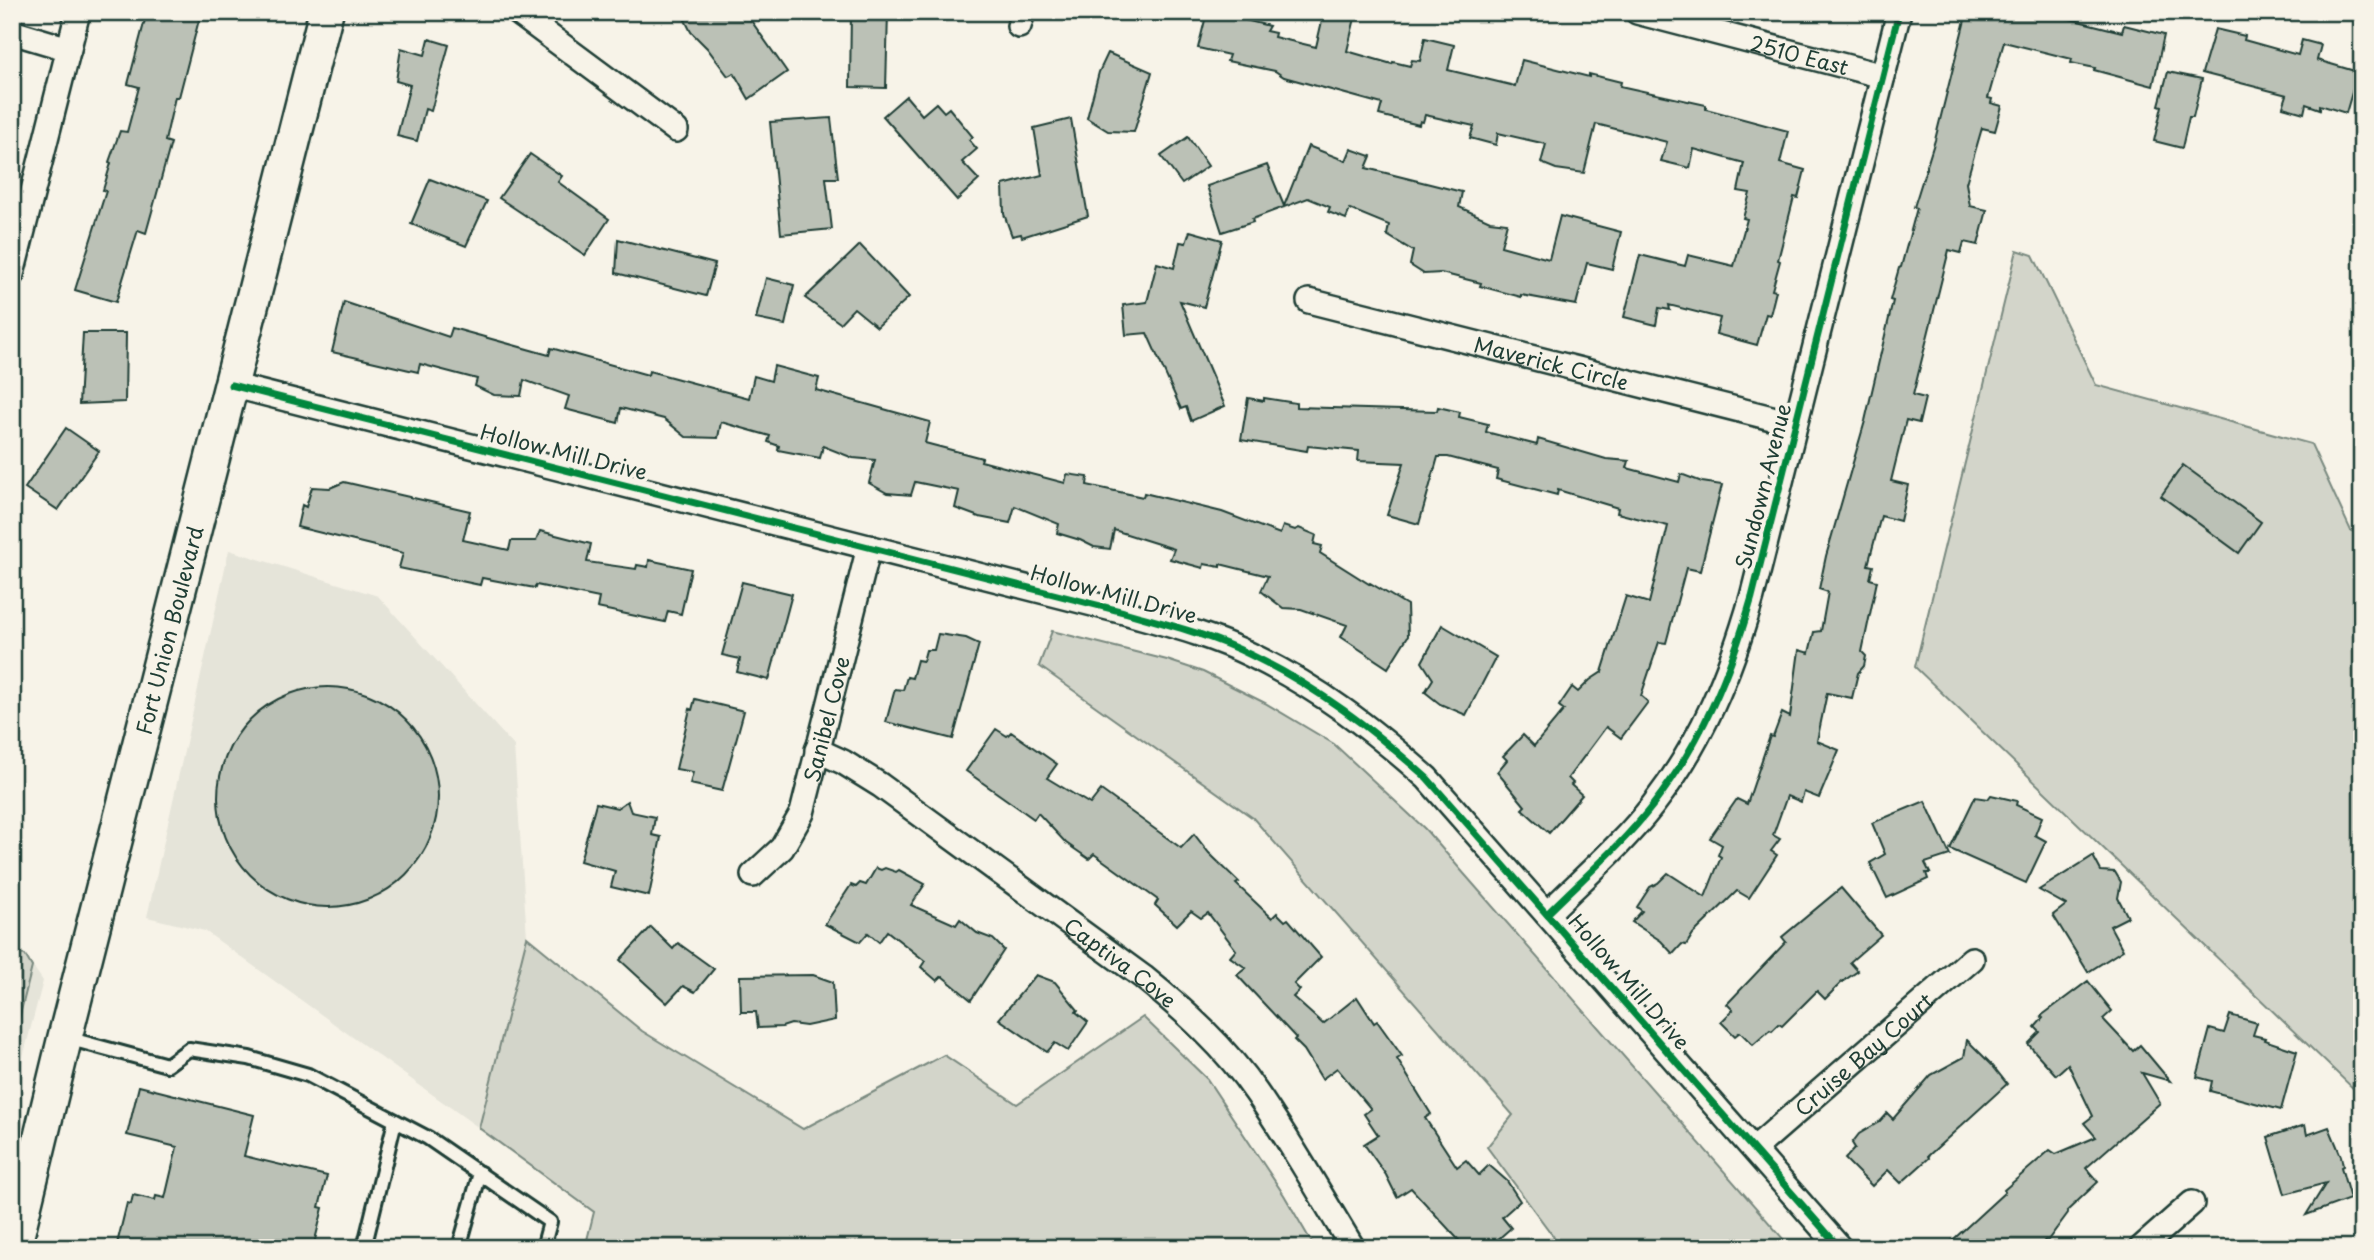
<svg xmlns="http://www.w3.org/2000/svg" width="2374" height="1260" viewBox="0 0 2374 1260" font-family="'Playpen Sans',sans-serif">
  <rect width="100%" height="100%" fill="#f7f3e8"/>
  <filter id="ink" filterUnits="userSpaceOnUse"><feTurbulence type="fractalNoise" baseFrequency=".0143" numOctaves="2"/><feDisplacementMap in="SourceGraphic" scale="14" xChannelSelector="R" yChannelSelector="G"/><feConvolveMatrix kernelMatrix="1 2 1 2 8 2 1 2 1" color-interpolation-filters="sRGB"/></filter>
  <g filter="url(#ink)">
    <g fill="#e5e4d9">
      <polygon points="229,550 378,596 514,746 527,937 479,1128 205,931 147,917"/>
      <polygon points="12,953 25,955 43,981 12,1099"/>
    </g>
    <g fill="#d3d5ca" stroke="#79897f" stroke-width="2">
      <polygon points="2017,250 2033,255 2096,385 2311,444 2351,531 2362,534 2362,1097 1915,667"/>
      <polygon points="1052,631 1167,660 1203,672 1265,703 1334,744 1425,829 1791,1248 1562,1248 1487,1147 1513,1115 1253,818 1039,666"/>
      <polygon points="527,937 642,1031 803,1129 944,1055 1017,1104 1143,1017 1207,1079 1284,1195 1315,1248 585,1248 594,1212 479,1128"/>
      <polygon points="12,953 25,955 32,967 12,1047"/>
    </g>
    <g fill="#bbc1b6" stroke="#1f3d34" stroke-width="2">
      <polygon points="147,12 201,12 179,97 175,97 165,141 171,143 146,233 138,230 116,302 75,290 106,191 103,190 111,163 109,162 120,131 127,132 139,87 128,84"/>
      <polygon points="681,12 745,12 787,72 749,99 734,73 728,76 707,48 691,32"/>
      <polygon points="851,12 888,12 886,88 850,87"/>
      <polygon points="1207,12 1242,12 1241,19 1269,26 1266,31 1275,33 1274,37 1316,47 1324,12 1331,12 1355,18 1347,51 1392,64 1393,62 1410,66 1412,60 1420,61 1425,38 1454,45 1448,70 1515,86 1522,60 1589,77 1589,74 1621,82 1620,86 1706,105 1706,109 1788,131 1780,163 1805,170 1798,198 1794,197 1778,260 1780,261 1772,290 1776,291 1770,315 1766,314 1757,345 1716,334 1720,318 1669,305 1670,310 1659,308 1656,325 1624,317 1640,255 1685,266 1688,255 1734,266 1747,219 1743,218 1750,193 1738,191 1744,163 1694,149 1690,168 1661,161 1667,142 1596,124 1584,173 1556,169 1541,163 1546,144 1498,133 1496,145 1470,138 1474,126 1425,115 1423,122 1420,121 1419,125 1379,115 1382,104 1284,77 1275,71 1227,61 1229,55 1198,48"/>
      <polygon points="1967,12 2042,12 2122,32 2124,25 2164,35 2153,86 2094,70 2095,68 2071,63 2072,59 2004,42 1988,98 1992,99 1991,103 2002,106 1995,131 1982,128 1966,183 1970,206 1987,210 1978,245 1964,242 1961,253 1949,250 1913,395 1925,398 1919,423 1906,420 1891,481 1908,485 1900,521 1881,516 1868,565 1873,566 1870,579 1877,581 1862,652 1866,656 1864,666 1858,673 1852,698 1827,693 1817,741 1839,750 1819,798 1804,792 1801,802 1787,796 1773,835 1780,839 1771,851 1777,855 1749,898 1737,891 1693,934 1686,945 1682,944 1673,954 1661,941 1632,922 1642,911 1637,907 1650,887 1658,883 1668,873 1705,897 1721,857 1718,855 1722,845 1710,838 1737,799 1747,804 1770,736 1773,737 1782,713 1790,717 1799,650 1809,653 1814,632 1821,631 1828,592 1819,589 1826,556 1865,421 1893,301 1890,300 1899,268 1901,267 1917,208 1914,207 1935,140"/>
      <polygon points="2215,29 2245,36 2244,40 2298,55 2302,40 2321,45 2317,60 2358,72 2346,113 2320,105 2320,109 2306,104 2304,113 2283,107 2287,95 2202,73"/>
      <polygon points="429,39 449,45 431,111 425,109 417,141 397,136 410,85 396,81 401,48 425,55"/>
      <polygon points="1108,53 1152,72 1134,132 1108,131 1087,118 1099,72"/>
      <polygon points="2168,72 2202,79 2193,117 2189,117 2182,148 2154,141 2162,106 2159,105"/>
      <polygon points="906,96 922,115 936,103 944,112 949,108 973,137 969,140 977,149 962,162 979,180 957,200 883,116"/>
      <polygon points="831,118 838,178 826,178 832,229 781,234 770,122"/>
      <polygon points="1071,119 1088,216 1022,237 1021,234 1012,236 1004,214 1003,185 1042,175 1034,128"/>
      <polygon points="1188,137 1208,166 1182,184 1161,156"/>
      <polygon points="1308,146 1346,161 1351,149 1371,156 1366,168 1462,192 1459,207 1490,221 1507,223 1501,246 1549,259 1560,216 1621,232 1612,269 1587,263 1576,305 1521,295 1521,297 1480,286 1481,283 1441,273 1424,274 1410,265 1413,251 1387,235 1389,225 1350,209 1346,219 1328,212 1330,207 1308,198 1252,219 1253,222 1222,232 1207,186 1267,165 1284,206"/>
      <polygon points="530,154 562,176 558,182 609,219 585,255 499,198"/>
      <polygon points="430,179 487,201 466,246 411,224"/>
      <polygon points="1190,231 1222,240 1204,307 1180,301 1225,406 1191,421 1186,407 1181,409 1147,333 1126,335 1123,305 1147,302 1157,263 1174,268 1180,242 1186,243"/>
      <polygon points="618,239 715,264 706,296 616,273"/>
      <polygon points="860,245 909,297 877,327 854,308 840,323 805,298"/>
      <polygon points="766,278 794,285 785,325 756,319"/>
      <polygon points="344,302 449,337 452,328 549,355 551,348 648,375 649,371 749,398 754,376 771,381 774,366 819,378 816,390 930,422 925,443 982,458 981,461 1065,483 1067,474 1088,477 1087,485 1143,497 1144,493 1222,512 1280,534 1283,526 1295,530 1299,528 1316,535 1314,544 1322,546 1320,553 1369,584 1370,583 1407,605 1408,636 1388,668 1341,637 1347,625 1301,609 1283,608 1261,591 1268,576 1220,564 1220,567 1204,564 1203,568 1170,559 1174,549 1114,530 1110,549 1094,547 1080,540 1057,533 1059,524 1015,506 1010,523 979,517 955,508 959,491 915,482 911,495 887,493 869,483 875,460 853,458 823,446 820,458 778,450 779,446 768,442 770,436 721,422 718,438 686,437 664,419 621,408 618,423 565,409 569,396 524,380 521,396 494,395 475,386 477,379 420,364 418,372 332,352"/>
      <polygon points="83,333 126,333 125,402 79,404"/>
      <polygon points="1248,398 1264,401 1264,398 1296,403 1296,407 1437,411 1438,407 1460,412 1459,417 1488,424 1486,432 1537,445 1538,439 1606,459 1629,461 1627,468 1679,482 1681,474 1702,482 1722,485 1700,571 1686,568 1666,643 1659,642 1641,696 1648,702 1621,738 1606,727 1568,778 1573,783 1571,785 1582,795 1549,833 1522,809 1525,806 1497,772 1507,760 1503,756 1523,735 1534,746 1564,710 1559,706 1572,687 1578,692 1590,680 1602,672 1626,596 1649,603 1668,526 1617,513 1618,508 1558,490 1557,495 1496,479 1498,470 1448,457 1438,457 1419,524 1387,515 1404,463 1358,461 1359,451 1308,446 1307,451 1241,440"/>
      <polygon points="66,428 99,451 58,510 25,488"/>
      <polygon points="2183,465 2261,522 2239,553 2161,496"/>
      <polygon points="344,482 470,511 463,540 509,550 511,541 536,541 540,531 591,544 587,562 636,569 637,565 648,567 649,560 691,569 681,614 668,611 665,622 597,608 599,598 536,585 535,588 482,578 480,585 399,568 403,553 297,527 302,505 306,507 312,487 330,488"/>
      <polygon points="742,582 792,594 769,680 737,672 740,659 722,655"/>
      <polygon points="1442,625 1496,657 1466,715 1440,704 1425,692 1433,679 1422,662"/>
      <polygon points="938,634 966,638 979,644 953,739 886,722 895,689 903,690 907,677 912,678 917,660 923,661 926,650 934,650"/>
      <circle cx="328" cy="797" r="110"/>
      <polygon points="695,699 744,711 722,791 690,784 693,772 676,769 690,709 692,710"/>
      <polygon points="996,729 1007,736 1011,732 1057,764 1047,778 1090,804 1101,790 1181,848 1194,834 1209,853 1239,882 1236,884 1272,918 1277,913 1285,921 1288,919 1321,957 1294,984 1300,990 1293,997 1323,1024 1357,997 1374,1023 1377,1021 1402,1056 1397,1059 1431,1114 1425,1118 1457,1167 1466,1160 1479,1175 1489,1165 1507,1181 1520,1201 1502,1217 1511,1228 1488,1248 1466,1248 1411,1188 1397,1197 1386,1175 1364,1144 1378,1135 1364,1114 1371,1109 1337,1068 1322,1079 1304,1050 1294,1040 1296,1038 1237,975 1246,968 1230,957 1236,950 1208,913 1201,918 1191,911 1177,925 1155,905 1158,900 1094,854 1089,859 1066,843 1038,813 1034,819 966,771"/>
      <polygon points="1991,795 2017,801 2016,805 2042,817 2035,835 2046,841 2026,883 1950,849 1975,797 1988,799"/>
      <polygon points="627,801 631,812 655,817 652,835 661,837 649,896 611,887 615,871 580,861 596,803 617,808"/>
      <polygon points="1925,801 1950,855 1925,863 1930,873 1926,873 1928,879 1887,898 1870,863 1885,854 1872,823"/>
      <polygon points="2093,856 2101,871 2115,872 2121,882 2118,898 2128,917 2110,926 2123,950 2088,972 2053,915 2066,905 2039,890"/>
      <polygon points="876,868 881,870 885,868 896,872 899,870 925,884 911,905 956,925 960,919 977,933 993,939 1004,950 971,1000 942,976 937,981 921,967 925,961 887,931 879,942 868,933 860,942 825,924 851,885 856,887 860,883 866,885"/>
      <polygon points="1841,888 1881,935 1850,962 1858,971 1842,982 1825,999 1817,991 1782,1026 1779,1024 1772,1031 1770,1030 1753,1045 1740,1032 1735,1036 1721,1022 1733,1010 1727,1004 1786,942 1782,937"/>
      <polygon points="651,927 673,949 678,943 714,969 695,992 683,986 667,1003 620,960"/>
      <polygon points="813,975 833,982 835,1020 806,1026 791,1024 782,1027 758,1028 756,1012 741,1012 740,976"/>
      <polygon points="1036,975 1055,982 1078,1010 1076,1012 1088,1022 1068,1051 1055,1043 1047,1052 999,1019"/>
      <polygon points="2088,981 2112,1011 2103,1019 2133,1051 2140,1045 2170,1081 2142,1073 2160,1103 2086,1168 2098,1182 2067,1211 2068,1213 2048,1240 2045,1240 2039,1248 1944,1248 2005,1192 2004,1190 2050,1150 2056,1154 2096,1137 2084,1123 2093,1116 2068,1064 2056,1075 2028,1044 2040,1032 2035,1027 2043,1018 2041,1016"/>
      <polygon points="2230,1015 2257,1023 2253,1035 2265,1038 2264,1040 2297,1051 2281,1110 2210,1091 2212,1081 2197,1077 2210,1029 2224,1033"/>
      <polygon points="1967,1040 1992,1065 2007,1084 1928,1156 1929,1158 1901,1183 1888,1170 1872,1186 1845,1159 1855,1148 1852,1143 1859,1134 1879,1122 1887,1113 1893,1119 1931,1075 1964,1057"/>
      <polygon points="139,1086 254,1115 244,1156 327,1176 319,1207 323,1208 313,1248 116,1248 127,1203 131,1204 133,1195 155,1200 156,1196 165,1198 177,1147 127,1135"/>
      <polygon points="2305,1125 2307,1135 2329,1127 2341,1156 2343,1166 2341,1167 2350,1199 2306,1215 2326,1183 2285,1194 2268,1137"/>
    </g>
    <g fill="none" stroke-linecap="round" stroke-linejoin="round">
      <defs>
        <g id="service">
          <polyline points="67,1038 167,1065 189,1049 249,1058 308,1075 428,1138 550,1222 543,1248"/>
          <polyline points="364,1248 395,1121"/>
          <polyline points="459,1248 480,1173"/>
        </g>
        <g id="minor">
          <polyline points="517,12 676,130"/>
          <path id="s1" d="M1637,12L1883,76"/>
          <polyline points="1019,26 1023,12"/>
          <polyline points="12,32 69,49"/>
          <polyline points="12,274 78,12"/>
          <path id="s2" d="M1309,301L1795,424"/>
          <path d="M231,385L1124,612C1166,624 1211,635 1251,655C1319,688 1371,728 1427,778L1840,1248"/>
          <path id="s3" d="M817,750L843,762L880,785L1143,977C1185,1011 1226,1048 1256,1092C1291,1142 1321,1196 1353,1248"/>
          <path id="s4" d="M753,875L782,848L802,813L869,547"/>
          <path d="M1547,914C1583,878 1622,845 1653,805C1702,742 1730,673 1752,597L1899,12"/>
          <path id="s5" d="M1754,1149L1972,959"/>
          <polyline points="2141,1248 2192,1203"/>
        </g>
        <g id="secondary">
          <path id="s6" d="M14,1248L65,1037L326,12"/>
        </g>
      </defs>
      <use href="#service" stroke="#1f3d34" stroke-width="18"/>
      <use href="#minor" stroke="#1f3d34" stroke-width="28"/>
      <use href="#secondary" stroke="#1f3d34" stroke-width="38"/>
      <use href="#service" stroke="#f7f3e8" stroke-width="12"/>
      <use href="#minor" stroke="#f7f3e8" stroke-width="23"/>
      <use href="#secondary" stroke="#f7f3e8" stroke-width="33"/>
      <defs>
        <g id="cycleway">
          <path d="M231,385L1124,612C1166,624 1211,635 1251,655C1319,688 1371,728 1427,778L1840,1248"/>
          <path d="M1547,914C1583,878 1622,845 1653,805C1702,742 1730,673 1752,597L1899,12"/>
        </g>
      </defs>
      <use href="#cycleway" stroke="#f7f3e8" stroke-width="11"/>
      <use href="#cycleway" stroke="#00873e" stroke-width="7"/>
    </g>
  </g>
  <g text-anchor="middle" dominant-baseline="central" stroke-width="7" stroke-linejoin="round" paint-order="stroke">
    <g font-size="21" fill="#1f3d34" stroke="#f7f3e8">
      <text stroke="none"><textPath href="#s1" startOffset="168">2510 East</textPath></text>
      <text stroke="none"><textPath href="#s2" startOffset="250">Maverick Circle</textPath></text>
      <text transform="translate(564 451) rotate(14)">Hollow Mill Drive</text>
      <text transform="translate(1762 486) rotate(-76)">Sundown Avenue</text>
      <text transform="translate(1114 593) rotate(15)">Hollow Mill Drive</text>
      <text stroke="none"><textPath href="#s6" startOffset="637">Fort Union Boulevard</textPath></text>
      <text stroke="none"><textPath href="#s4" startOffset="177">Sanibel Cove</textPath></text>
      <text stroke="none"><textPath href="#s3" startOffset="371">Captiva Cove</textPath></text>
      <text transform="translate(1630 981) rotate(49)">Hollow Mill Drive</text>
      <text stroke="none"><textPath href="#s5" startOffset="145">Cruise Bay Court</textPath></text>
    </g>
  </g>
  <rect width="2374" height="1260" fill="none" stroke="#f7f3e8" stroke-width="42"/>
  <rect x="21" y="21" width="2332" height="1218" fill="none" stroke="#1f3d34" stroke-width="2.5" filter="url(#ink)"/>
</svg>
